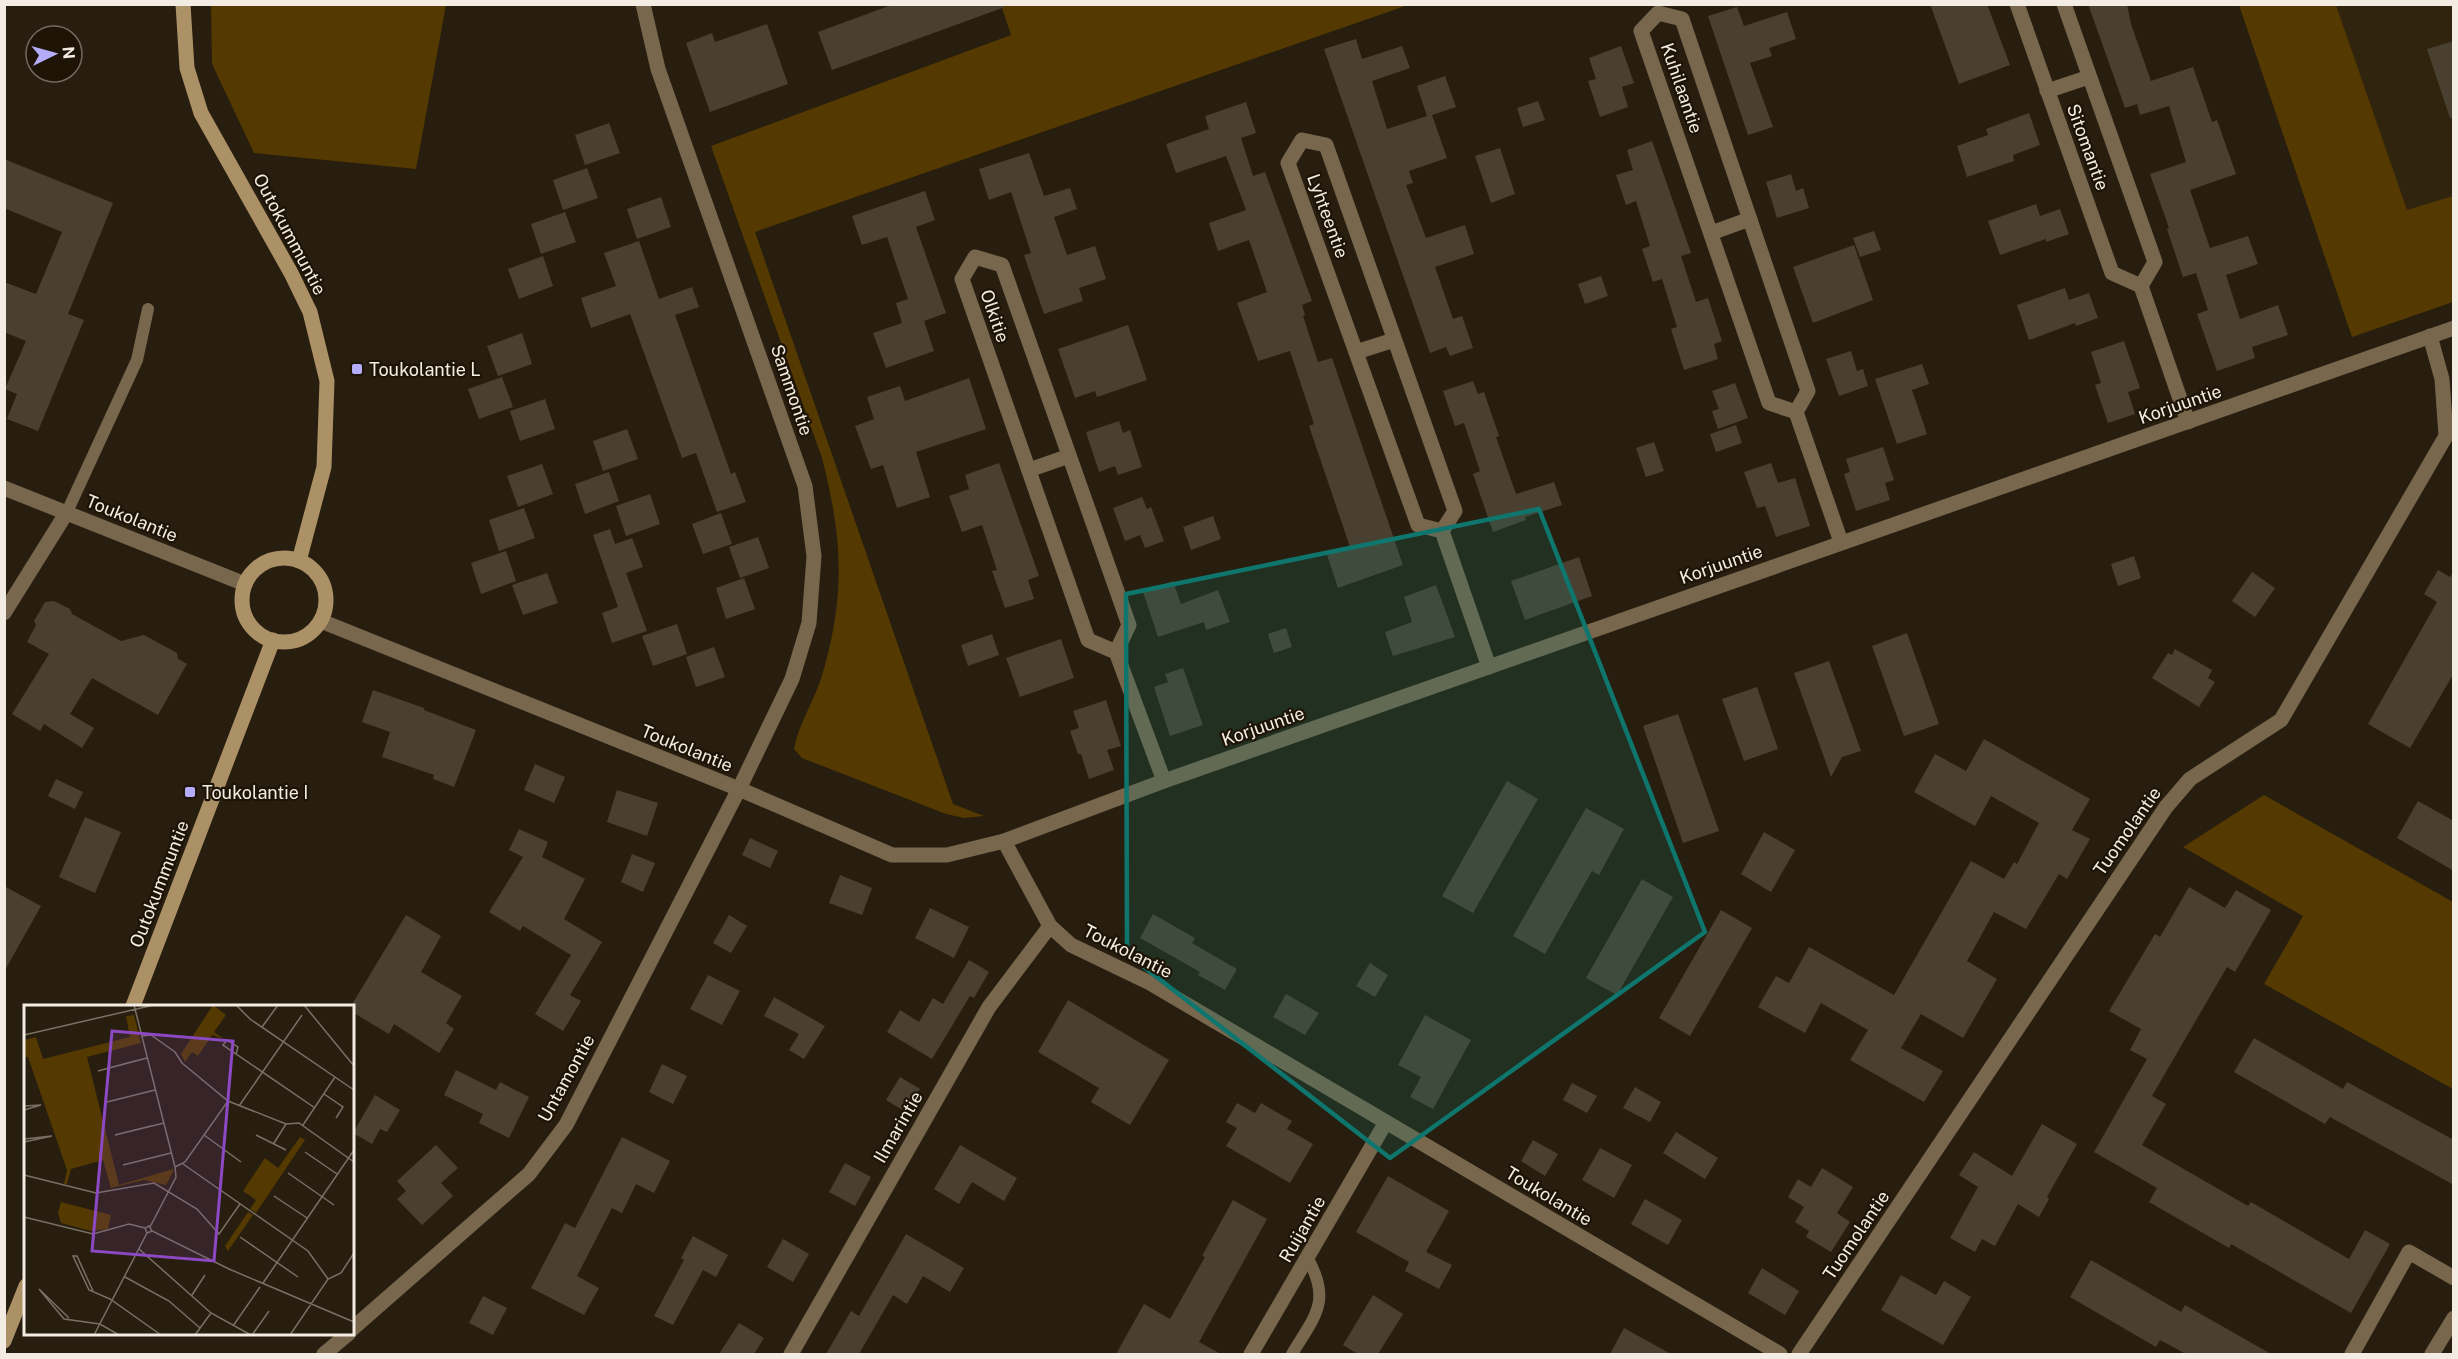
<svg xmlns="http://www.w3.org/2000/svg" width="2458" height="1359" viewBox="0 0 2458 1359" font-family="'Public Sans',sans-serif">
  <rect width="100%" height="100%" fill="#271e0f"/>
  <polygon fill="#31240f" points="2336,5 2453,5 2453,196 2407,211"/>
  <g fill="#543900">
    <polygon points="211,5 446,5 416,169 254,153 212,64"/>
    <path d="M1001,5H1408L755,232L953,804L984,816L964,818L946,814L802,758L794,749C799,722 816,698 823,672C846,593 842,536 822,458L711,146L1011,35Z"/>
    <polygon points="2239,5 2336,5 2407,210 2453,196 2453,302 2352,337"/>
    <polygon points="2264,795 2453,902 2453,1089 2264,984 2303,916 2183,847"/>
  </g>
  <g fill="#4a4031">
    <polygon points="894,4 1005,4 1005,7 832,70 818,32"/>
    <polygon points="1930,4 1987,4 2010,65 1959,84"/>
    <polygon points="2088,4 2127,4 2131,24 2151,81 2193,67 2212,122 2217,120 2236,174 2190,190 2210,248 2248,236 2258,264 2226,275 2240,319 2278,305 2288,335 2252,347 2255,358 2217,371 2197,314 2208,310 2196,273 2183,277 2167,229 2169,228 2150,174 2186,162 2169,106 2140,115 2137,104 2125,108"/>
    <polygon points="1737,7 1744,26 1787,12 1796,39 1769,48 1772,56 1750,63 1773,127 1748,135 1708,16"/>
    <polygon points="767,24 788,84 710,112 686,43 712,33 715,42"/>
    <polygon points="1356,39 1362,59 1402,46 1410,68 1372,81 1387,129 1427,116 1417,86 1445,76 1456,107 1432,115 1447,158 1409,171 1413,183 1406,185 1426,238 1465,225 1474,254 1435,267 1453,319 1462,316 1473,348 1450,356 1446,347 1430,353 1324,49"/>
    <polygon points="2454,41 2454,118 2450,118 2427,49"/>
    <polygon points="1621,46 1634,83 1622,87 1628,107 1600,117 1588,81 1596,79 1589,58"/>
    <polygon points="1538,101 1545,120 1523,127 1517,108"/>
    <polygon points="1246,102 1256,133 1241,138 1253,176 1265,172 1312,301 1302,305 1305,315 1303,316 1318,362 1332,358 1403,565 1338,588 1327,555 1350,547 1309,426 1314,424 1290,351 1258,361 1237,303 1267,292 1249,240 1218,251 1209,223 1246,210 1226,156 1176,173 1166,144 1209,129 1205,116"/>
    <polygon points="2029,113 2040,145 2013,155 2014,161 1967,177 1957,146 1988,135 1986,129"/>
    <polygon points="609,123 620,153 585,165 575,135"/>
    <polygon points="1652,141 1691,253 1681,256 1696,302 1708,298 1722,341 1714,344 1718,359 1684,370 1671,329 1677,327 1662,279 1653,282 1642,249 1650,246 1636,201 1626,205 1616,175 1633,170 1627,150"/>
    <polygon points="1500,148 1515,194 1491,203 1475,156"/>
    <polygon points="1029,153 1044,196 1070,188 1077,209 1054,217 1067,255 1095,246 1106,279 1079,288 1083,301 1044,314 1024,255 1031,253 1011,192 989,200 979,169"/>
    <polygon points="4,159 113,203 68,314 84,320 38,431 7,419 17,394 5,389 26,341 4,332 4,282 36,294 62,232 4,208"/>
    <polygon points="587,168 598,198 563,210 553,180"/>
    <polygon points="1791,174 1796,191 1803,188 1809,208 1777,218 1766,182"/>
    <polygon points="925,191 935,220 916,227 946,313 924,321 934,351 886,368 873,333 902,323 896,303 908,299 887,237 862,245 852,216"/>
    <polygon points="661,197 671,227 637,239 627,209"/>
    <polygon points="2036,204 2040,216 2060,209 2069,234 2046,242 2046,239 2000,255 1988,221"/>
    <polygon points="565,212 576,242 541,254 531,224"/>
    <polygon points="1874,231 1881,250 1860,257 1853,238"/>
    <polygon points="639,241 659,299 692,287 699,307 675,315 731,474 735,472 746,502 717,512 696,453 682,458 630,314 591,328 581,298 616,286 604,253"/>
    <polygon points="1854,245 1873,300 1813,323 1793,267"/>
    <polygon points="543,256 553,286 519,299 508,269"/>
    <polygon points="1601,276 1608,296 1585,304 1578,284"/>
    <polygon points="2065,288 2069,300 2089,293 2098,318 2076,326 2075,323 2029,340 2017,305"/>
    <polygon points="1128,325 1147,380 1097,397 1095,391 1075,398 1058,349"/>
    <polygon points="522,333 532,364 498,376 487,346"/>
    <polygon points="2124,341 2140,388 2128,392 2135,414 2108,423 2095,385 2101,383 2091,352"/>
    <polygon points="1851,351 1857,371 1863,369 1868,386 1839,396 1826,359"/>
    <polygon points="1922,364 1929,384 1912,390 1927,434 1897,444 1875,379"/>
    <polygon points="502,377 513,407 479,419 468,389"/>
    <polygon points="969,378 986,429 916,452 930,497 897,508 883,465 871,469 855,426 874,419 867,397 900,386 905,401"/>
    <polygon points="1473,381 1478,394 1484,392 1499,436 1496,437 1516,494 1554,482 1562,505 1525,517 1526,520 1493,532 1473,474 1480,471 1464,423 1455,426 1443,391"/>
    <polygon points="1735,383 1748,418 1718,429 1712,411 1719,409 1712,391"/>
    <polygon points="545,399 555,429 520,441 510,411"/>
    <polygon points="1119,421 1123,433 1130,430 1142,467 1118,475 1115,466 1099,472 1086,432"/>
    <polygon points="1736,425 1742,443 1716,452 1710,434"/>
    <polygon points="627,429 638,459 603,471 593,441"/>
    <polygon points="1654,442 1664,471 1646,477 1636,448"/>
    <polygon points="1883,447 1894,480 1885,483 1890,500 1856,511 1844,474 1850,472 1846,459"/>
    <polygon points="999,463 1039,576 1028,580 1034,599 1005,608 992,571 997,570 982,525 962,532 949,496 969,489 965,475"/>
    <polygon points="1771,463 1778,483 1795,478 1810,526 1776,537 1765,506 1757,508 1744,472"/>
    <polygon points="542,464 553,494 518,507 507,476"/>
    <polygon points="609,472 619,501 585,514 575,484"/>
    <polygon points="650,494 660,524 626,536 616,506"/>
    <polygon points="1142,497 1147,509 1151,507 1164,541 1145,548 1140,535 1125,541 1113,508"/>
    <polygon points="524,508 535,538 499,551 489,520"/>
    <polygon points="721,513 732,544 703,554 692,524"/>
    <polygon points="1213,516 1221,539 1191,550 1183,527"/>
    <polygon points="610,529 615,544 632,538 643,567 626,573 647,631 612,643 602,613 618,607 593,535"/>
    <polygon points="758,537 769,568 740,578 729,547"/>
    <polygon points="506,551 516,581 481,594 471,563"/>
    <polygon points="2134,556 2141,578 2118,586 2111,564"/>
    <polygon points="1579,557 1592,596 1525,620 1511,581"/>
    <polygon points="2438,570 2450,577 2454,571 2454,673 2410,748 2368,724 2437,602 2424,594"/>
    <polygon points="2252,572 2275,588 2255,617 2232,601"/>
    <polygon points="547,573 558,603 523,615 512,585"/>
    <polygon points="744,578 755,609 726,619 716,588"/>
    <polygon points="1173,581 1181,604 1218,590 1230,622 1206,630 1204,622 1158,637 1143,592"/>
    <polygon points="1436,585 1455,637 1393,656 1385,632 1412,622 1404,597"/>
    <polygon points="54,601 70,609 72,614 121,641 144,635 177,653 178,659 187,664 158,715 92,678 70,714 94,728 82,748 44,724 40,731 12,714 49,654 27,642 36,625 34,621 45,602"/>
    <polygon points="677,624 687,654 653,666 642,636"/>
    <polygon points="1286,628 1292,647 1274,653 1268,634"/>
    <polygon points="1907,633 1939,724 1904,736 1872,646"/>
    <polygon points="992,634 999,655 968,666 961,645"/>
    <polygon points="1061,639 1074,678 1020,697 1006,658"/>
    <polygon points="714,647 725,677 696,687 686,657"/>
    <polygon points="2175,649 2212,670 2208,678 2215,682 2199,707 2152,678 2168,653 2172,655"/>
    <polygon points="1829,661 1861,751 1842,757 1831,777 1794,673"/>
    <polygon points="1183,668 1203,725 1170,736 1154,687 1168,682 1165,674"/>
    <polygon points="1757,687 1778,749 1744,761 1722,699"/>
    <polygon points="373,690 424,708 424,710 476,730 454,787 433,779 434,775 382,757 390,732 362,722"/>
    <polygon points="1106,700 1121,746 1107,750 1114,770 1089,779 1081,754 1078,754 1070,731 1079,728 1073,711"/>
    <polygon points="1678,714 1719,831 1683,843 1643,726"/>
    <polygon points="1984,739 2090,799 2072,830 2090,839 2067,879 2059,874 2026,929 1994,912 1967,961 1997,979 1963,1038 1921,1014 1901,1048 1943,1071 1924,1102 1850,1060 1868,1030 1821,1003 1805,1033 1758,1007 1776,976 1789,983 1809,947 1894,995 1971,861 2004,879 2014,862 2017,864 2039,823 1991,796 1975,826 1914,792 1935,754 1966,771"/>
    <polygon points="535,764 565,777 554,803 524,790"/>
    <polygon points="56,779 83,792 75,809 48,796"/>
    <polygon points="1507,781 1538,799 1473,913 1442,896"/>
    <polygon points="617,790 658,803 647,836 607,822"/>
    <polygon points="2418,801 2454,821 2454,871 2397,838"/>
    <polygon points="1586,808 1624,829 1599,875 1592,871 1545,954 1513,936"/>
    <polygon points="85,817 121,832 95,893 59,877"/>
    <polygon points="519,829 548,842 542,857 585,879 564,919 602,942 570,995 581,1001 563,1031 535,1014 571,955 523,926 520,931 489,912 523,857 509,850"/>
    <polygon points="1764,832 1795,850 1771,892 1741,874"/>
    <polygon points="750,838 778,851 770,868 742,855"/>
    <polygon points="632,854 655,863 643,892 621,882"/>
    <polygon points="840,875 872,888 862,915 829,903"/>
    <polygon points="1642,879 1673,897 1617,995 1586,978"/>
    <polygon points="4,886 41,906 4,972"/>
    <polygon points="2189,887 2225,908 2236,890 2271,910 2235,972 2227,967 2152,1096 2166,1104 2142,1145 2248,1206 2251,1202 2349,1259 2365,1230 2390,1244 2351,1313 2231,1244 2229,1248 2149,1202 2157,1188 2094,1152 2147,1059 2130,1050 2141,1029 2109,1011 2155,934 2160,937"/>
    <polygon points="930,908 969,927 954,958 915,938"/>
    <polygon points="1721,910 1752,928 1690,1036 1659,1018"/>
    <polygon points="1153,914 1195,938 1192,943 1237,969 1225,990 1198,975 1200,972 1140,938"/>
    <polygon points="406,915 441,936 421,972 462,996 446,1023 454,1029 439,1053 394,1024 389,1034 352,1012 351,1006"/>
    <polygon points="729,915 747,926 731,953 713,943"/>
    <polygon points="969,960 989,972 974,998 970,996 932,1059 887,1032 900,1010 919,1022 933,998 943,1004"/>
    <polygon points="1370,963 1388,975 1375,997 1356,986"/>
    <polygon points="708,975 740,991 722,1025 690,1009"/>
    <polygon points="1286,994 1319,1013 1305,1035 1273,1017"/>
    <polygon points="774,997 825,1026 804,1059 789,1050 799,1034 764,1016"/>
    <polygon points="1068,1000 1169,1060 1130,1125 1091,1102 1099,1088 1038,1052"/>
    <polygon points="1425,1015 1471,1040 1433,1109 1410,1097 1421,1077 1398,1065"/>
    <polygon points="2254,1038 2343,1089 2347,1082 2454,1140 2454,1185 2330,1117 2325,1124 2234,1072"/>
    <polygon points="662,1064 687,1076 673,1104 649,1092"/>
    <polygon points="456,1070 496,1090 500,1082 529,1097 509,1138 479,1123 483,1114 444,1095"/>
    <polygon points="900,1077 920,1089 906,1112 886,1100"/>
    <polygon points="1572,1083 1597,1096 1587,1113 1563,1100"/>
    <polygon points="1635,1087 1661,1102 1650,1122 1623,1108"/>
    <polygon points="375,1095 400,1110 387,1132 380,1129 372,1144 353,1133"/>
    <polygon points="1237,1103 1255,1113 1261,1103 1292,1121 1287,1129 1313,1144 1290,1183 1226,1146 1237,1128 1226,1122"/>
    <polygon points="2042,1124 2077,1144 2047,1197 2049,1199 2039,1217 2018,1204 1995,1246 1982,1239 1975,1252 1950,1238 1978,1187 1959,1175 1974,1152 2012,1176"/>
    <polygon points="1676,1132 1718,1158 1705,1179 1663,1153"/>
    <polygon points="622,1137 670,1161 654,1193 636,1184 622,1213 612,1208 577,1276 599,1288 584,1315 531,1288 565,1223 575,1228"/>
    <polygon points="1533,1140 1558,1154 1545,1176 1521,1161"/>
    <polygon points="436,1145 458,1168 441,1183 453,1196 422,1225 397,1199 406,1191 397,1181"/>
    <polygon points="960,1145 1017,1178 1004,1201 972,1182 959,1204 934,1189"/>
    <polygon points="1600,1148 1632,1165 1614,1198 1582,1180"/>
    <polygon points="845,1163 871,1177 855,1206 829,1192"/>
    <polygon points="1822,1168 1853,1187 1837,1213 1850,1222 1831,1252 1806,1237 1809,1231 1795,1222 1804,1207 1788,1197 1798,1179 1811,1187"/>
    <polygon points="1388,1176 1449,1211 1426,1252 1452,1265 1439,1289 1405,1271 1409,1262 1356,1232"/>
    <polygon points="1645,1199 1682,1220 1668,1245 1631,1224"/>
    <polygon points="1233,1200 1267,1219 1199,1342 1221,1354 1116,1354 1144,1304 1170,1319 1205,1257 1202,1256"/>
    <polygon points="906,1234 964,1268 950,1292 923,1276 907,1304 893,1295 859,1354 826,1354 851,1311 859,1316"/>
    <polygon points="693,1236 728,1255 716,1277 703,1270 673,1325 654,1316 684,1260 681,1258"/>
    <polygon points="783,1239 809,1254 793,1282 767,1267"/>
    <polygon points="2091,1260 2181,1312 2185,1305 2271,1354 2186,1354 2160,1340 2156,1347 2070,1297"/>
    <polygon points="1762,1268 1799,1291 1785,1315 1748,1293"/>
    <polygon points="1901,1275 1936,1295 1944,1281 1971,1297 1943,1345 1881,1310"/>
    <polygon points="1373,1295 1403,1314 1378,1354 1358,1354 1343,1345"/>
    <polygon points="483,1296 507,1308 493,1335 469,1323"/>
    <polygon points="739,1323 764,1338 754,1354 719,1354"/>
    <polygon points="1624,1328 1671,1354 1610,1354"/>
  </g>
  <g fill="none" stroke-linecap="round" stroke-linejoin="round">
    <g stroke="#78674d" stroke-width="12">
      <polyline points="67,512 137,360 148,309"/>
      <path d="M1292,1354C1314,1317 1332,1302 1308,1259"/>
    </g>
    <g stroke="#78674d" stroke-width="15">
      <polyline points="2017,4 2112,273 2141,286 2188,422"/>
      <polyline points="2064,4 2155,262 2141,286"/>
      <polyline points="2047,91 2089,77"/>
      <polyline points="1711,233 1750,219"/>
      <polyline points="1356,352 1394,340"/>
      <polyline points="1796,412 1769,403 1641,31 1658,13 1682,19 1808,391 1796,412 1841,542"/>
      <polyline points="1029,470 1069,456"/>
      <polyline points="4,488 245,584"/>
      <polyline points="1442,531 1418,525 1288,163 1302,140 1326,145 1455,511 1442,531 1489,667"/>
      <polyline points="4,613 67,512"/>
      <polyline points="321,621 739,789 892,855 947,855 1004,841 1050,926 1071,945 1150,983 1780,1354"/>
      <polyline points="1116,652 1088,640 962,279 975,257 1002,265 1129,625 1116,652 1164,781"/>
      <polyline points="1004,841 1164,781 2454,328"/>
      <polyline points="352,1329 529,1174 566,1125 739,789 792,679 809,623 814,556 805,486 658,69 643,4"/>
      <polyline points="324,1354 348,1334"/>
      <polyline points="791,1354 989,1007 1050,926"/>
      <polyline points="1251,1354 1386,1122"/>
      <polyline points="1799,1354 2166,807 2190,779 2281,720 2446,436 2442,379 2430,336"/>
      <polyline points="2352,1354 2409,1252 2454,1278"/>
      <polyline points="2432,1354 2454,1318"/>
    </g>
    <g stroke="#ac9066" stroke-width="15">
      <polyline points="183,4 187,68 201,113 291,273 310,312 327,381 324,467 299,561"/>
      <circle cx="284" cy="600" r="42"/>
      <polyline points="133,1006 273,640"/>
      <polyline points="4,1341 26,1286"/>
    </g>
  </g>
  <path fill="#0f766e" fill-opacity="0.2" stroke="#0f766e" stroke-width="4.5" stroke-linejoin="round" d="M1539,509L1705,932L1390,1158L1127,954L1126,594Z"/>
  <g fill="#b4acf9" stroke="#1d1406" stroke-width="2">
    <rect x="351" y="363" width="12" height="12" rx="3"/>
    <rect x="184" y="786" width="12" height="12" rx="3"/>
  </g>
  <g text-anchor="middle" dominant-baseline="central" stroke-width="4.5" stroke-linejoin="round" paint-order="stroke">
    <g font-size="18" fill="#f3ece3" stroke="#1d1406">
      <text transform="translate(1682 88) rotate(71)">Kuhilaantie</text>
      <text transform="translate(2088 147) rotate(70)">Sitomantie</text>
      <text transform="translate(1328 216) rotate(70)">Lyhteentie</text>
      <text transform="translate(290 234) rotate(62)">Outokummuntie</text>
      <text transform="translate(995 316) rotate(71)">Olkitie</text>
      <text transform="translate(792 390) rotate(71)">Sammontie</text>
      <text transform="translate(2180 404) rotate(-19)">Korjuuntie</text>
      <text transform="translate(132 518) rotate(22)">Toukolantie</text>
      <text transform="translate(1721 564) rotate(-19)">Korjuuntie</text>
      <text transform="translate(1263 726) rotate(-19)">Korjuuntie</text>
      <text transform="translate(687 748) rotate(22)">Toukolantie</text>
      <text transform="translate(2127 831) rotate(-55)">Tuomolantie</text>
      <text transform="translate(159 884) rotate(-69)">Outokummuntie</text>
      <text transform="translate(1128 951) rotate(27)">Toukolantie</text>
      <text transform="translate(566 1078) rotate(-61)">Untamontie</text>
      <text transform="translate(898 1127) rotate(-60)">Ilmarintie</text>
      <text transform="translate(1549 1196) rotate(31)">Toukolantie</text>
      <text transform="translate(1302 1229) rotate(-60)">Ruijantie</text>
      <text transform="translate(1856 1235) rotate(-56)">Tuomolantie</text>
    </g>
    <g font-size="18" fill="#f3ece3" stroke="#1d1406" text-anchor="start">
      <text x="369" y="369">Toukolantie L</text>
      <text x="202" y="792">Toukolantie I</text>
    </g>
  </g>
  <g transform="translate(24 1005)">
    <rect width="330" height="330" fill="#271e0f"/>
    <path d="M189,0L202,10L190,27L200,34L188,30L174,51L168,47L161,57L157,49ZM110,10L117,38L63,52L95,180L149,164V167L142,180L120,175L87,183L79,155L47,164L43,179H40L43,165L4,52H0V35L12,32L19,54L106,32L102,11ZM276,132L281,135L232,208L226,204L232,195L219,186L241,153L254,163ZM37,197L87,210L84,224L67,226L37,218L34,208ZM224,207L229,210L204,246L201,241Z" fill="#543900"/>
    <path fill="none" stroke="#797064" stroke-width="1.5" d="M110,0L151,162M212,0L226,14L330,85M280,0L330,61M238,22L254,0M0,30L130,0M118,31L127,30L151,47L158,58L204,96L262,119L275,118L330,157M212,49L214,42L203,35L199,40L291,103M111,56L74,66L123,53M119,88L83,97L131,85M300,89L319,102L312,113M0,101L17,100L0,105M215,101L278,10M279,120L311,72M127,121L91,130L140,118M180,130L217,157M232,130L262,145M0,134L28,131L0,137M250,138L262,119M281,147L313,169M135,151L99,160L147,148M159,159L284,246L304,274M264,168L310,200M0,170L72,188L130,178L173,204L195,229L216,199M250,191L283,213M0,212L69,229L105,219L121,223M126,222L152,172L151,162L161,157L204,96M128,226L123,228L121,223L125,221L128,226L205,264L330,317M216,232L274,272M115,244L187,308L225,329L228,330L245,306M101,272L145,296L176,323M239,278L330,145M69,286L53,251H49L65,285L86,294L137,330M168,290L181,270M45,313L15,284L40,314L76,319L95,330M209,321L236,282M70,330L123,228M171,330L187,308M266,330L304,274L317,268L330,248"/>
    <path fill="#8d49c4" fill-opacity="0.15" stroke="#8d49c4" stroke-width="3" d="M88,26L209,36L190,256L68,246Z"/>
    <rect width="330" height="330" fill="none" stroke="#f3ece3" stroke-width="3"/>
  </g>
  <rect width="2458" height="1359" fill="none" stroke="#f3ece3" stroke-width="12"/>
  <g transform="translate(54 54) rotate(85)"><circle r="28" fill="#1d1406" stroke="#736a5e" stroke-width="1.5"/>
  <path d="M0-4.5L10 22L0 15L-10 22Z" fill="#b4acf9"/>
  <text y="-9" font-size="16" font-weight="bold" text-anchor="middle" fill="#f3ece3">N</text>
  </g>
</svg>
